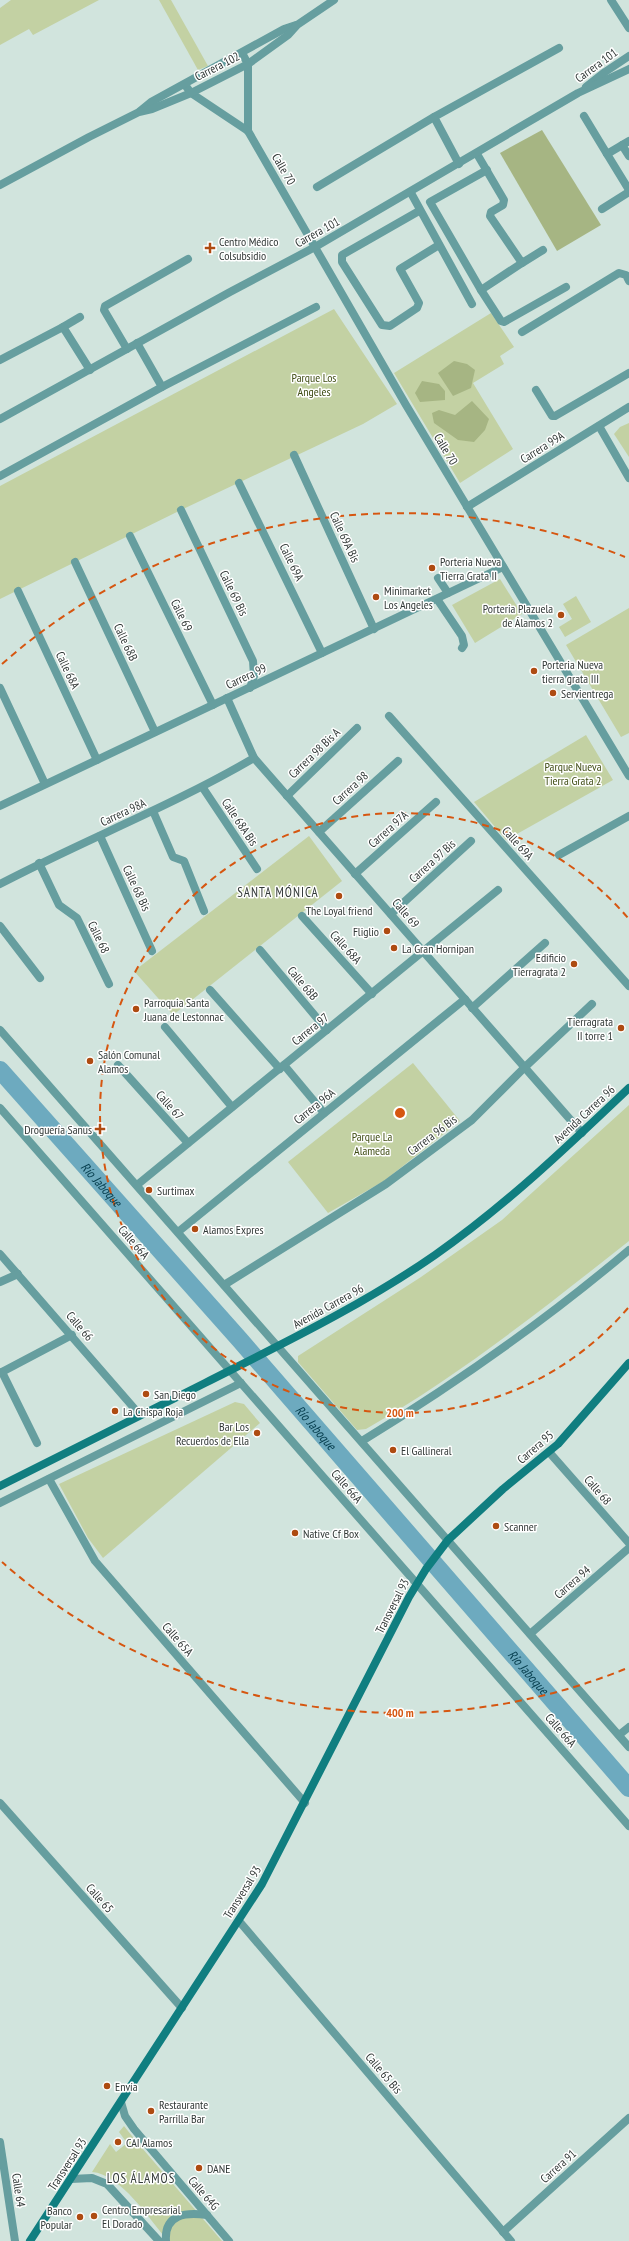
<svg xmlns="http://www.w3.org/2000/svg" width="629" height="2241" viewBox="0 0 629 2241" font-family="'PT Sans Narrow',sans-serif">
  <rect width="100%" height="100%" fill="#d1e4dd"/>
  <g fill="#c3d1a3">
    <polygon points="11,0 99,0 33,35 29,29 0,45 0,8"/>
    <polygon points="159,0 171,0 208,66 198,70"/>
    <polygon points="334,309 397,404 363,424 181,510 0,599 0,486"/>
    <polygon points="491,313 514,347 500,356 504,364 473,383 513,449 460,483 394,373"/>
    <polygon points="629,423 629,457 614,434 620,427"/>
    <polygon points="500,579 522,614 475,643 452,605"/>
    <polygon points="576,596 591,622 565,637 559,627 572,619 563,604"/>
    <polygon points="629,608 629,733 621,737 566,645"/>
    <polygon points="586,735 613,780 506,840 474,802"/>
    <polygon points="309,836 342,881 173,1015 134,971"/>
    <polygon points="413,1063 460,1121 384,1181 328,1213 288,1162"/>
    <path d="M629,1105V1241C544,1308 460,1375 366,1429L357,1430L298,1362V1356L421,1277L502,1220Z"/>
    <polygon points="235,1402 244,1404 260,1423 103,1558 88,1538 59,1484"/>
    <path d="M124,2126L136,2141L222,2241H168C150,2220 121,2174 92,2172L110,2144L116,2152L127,2143L119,2132Z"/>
  </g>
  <g fill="#a6b583">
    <polygon points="542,130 601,225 557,251 500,153"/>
    <polygon points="454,361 467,364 475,370 471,388 453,396 438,373"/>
    <polygon points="422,381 439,384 445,391 445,400 420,402 415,393"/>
    <polygon points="472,401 489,419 485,430 474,442 458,440 434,423 432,413 439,410 455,415"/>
  </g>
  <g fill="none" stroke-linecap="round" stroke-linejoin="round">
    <path stroke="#6daabf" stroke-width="18" id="s1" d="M0,1070L240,1340L629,1788"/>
    <g stroke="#669e9f" stroke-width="8">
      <polyline points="611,0 629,28"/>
      <polyline points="242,53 248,64 248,131"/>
      <polyline points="185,85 191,93 248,131 406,405 629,776"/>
      <polyline points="140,111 151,102 284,29 296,25"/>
      <polyline points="584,116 607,154 629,141"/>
      <polyline points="622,145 629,156"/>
      <polyline points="477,154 504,200 503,205 491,212 490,216 522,263 543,250"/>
      <polyline points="607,154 629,190"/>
      <polyline points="459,164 434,117 559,48"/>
      <polyline points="487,170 430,202 481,290 501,321 504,322 566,287"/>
      <polyline points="0,185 89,137 139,112 152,109 191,93 248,64 288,35 297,25 334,0"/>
      <polyline points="317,187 434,117"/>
      <polyline points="411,193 472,304"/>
      <polyline points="602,209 629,192"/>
      <polyline points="419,211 342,255 342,262 382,325 390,326 417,308 419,303 400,269 439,245"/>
      <polyline points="481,290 522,263"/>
      <polyline points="63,327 80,317"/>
      <polyline points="522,332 619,273 626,275 629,281"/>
      <polyline points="137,343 162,387 316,307"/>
      <polyline points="127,349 104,310 105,306 188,259"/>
      <polyline points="0,360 63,327 90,370"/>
      <polyline points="536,390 552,416 555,416 629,373"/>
      <polyline points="599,426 629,478"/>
      <polyline points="294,455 374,629"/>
      <polyline points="0,476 162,387"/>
      <polyline points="239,483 322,653"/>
      <polyline points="467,507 629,407"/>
      <polyline points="181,510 253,661 254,676 250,688"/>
      <polyline points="130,536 213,705"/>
      <polyline points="75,562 155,732"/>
      <polyline points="438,578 448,593"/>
      <polyline points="18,591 97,760"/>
      <polyline points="437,599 462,636 464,645 462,648"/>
      <polyline points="0,688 45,784"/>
      <polyline points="227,698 254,758 582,1133"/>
      <polyline points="389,716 629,986"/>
      <polyline points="203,788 257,869"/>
      <polyline points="287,796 357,728"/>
      <polyline points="0,806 503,567"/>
      <polyline points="153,811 173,857 184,861 204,911"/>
      <polyline points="319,832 398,761"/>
      <polyline points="100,836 152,951"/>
      <polyline points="559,855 629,816"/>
      <polyline points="39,863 59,905 77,918 109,984"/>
      <polyline points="355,874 436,802"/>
      <path d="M0,884C84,840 172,806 254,758"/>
      <polyline points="391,914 471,841"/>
      <polyline points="302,916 372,994"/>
      <polyline points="0,926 40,978"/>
      <polyline points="260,950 327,1030"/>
      <polyline points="210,990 280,1069"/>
      <polyline points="472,1008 545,943"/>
      <polyline points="165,1027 232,1107"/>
      <polyline points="118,1065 188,1143"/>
      <polyline points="284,1065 324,1113"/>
      <polyline points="137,1185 498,890"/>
      <polyline points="178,1232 465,999"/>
      <polyline points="0,1254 140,1415"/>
      <polyline points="0,1282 18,1274"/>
      <polyline points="224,1285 386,1184 472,1120 525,1067 592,1004"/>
      <polyline points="2,1372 37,1443"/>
      <polyline points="0,1373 72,1335"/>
      <path d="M362,1441C455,1384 545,1321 629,1250"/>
      <polyline points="549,1452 629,1543"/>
      <polyline points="49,1479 95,1561 305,1803"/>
      <polyline points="417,1584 629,1826"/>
      <polyline points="530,1634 629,1548"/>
      <polyline points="619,1735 629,1727"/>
      <polyline points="0,1803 182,2008"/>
      <polyline points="239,1921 511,2241"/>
      <polyline points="0,2142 15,2241"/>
      <polyline points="503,2232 629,2118"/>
    </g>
    <g stroke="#669e9f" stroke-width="8">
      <polyline points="586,87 605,72 629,56"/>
      <polyline points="0,419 230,292 315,247 578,93 629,69"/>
      <polyline points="0,1030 629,1747"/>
      <polyline points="0,1108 417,1584"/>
      <polyline points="0,1503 241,1383"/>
      <polyline points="121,2102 125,2116 134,2129 229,2241"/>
      <polyline points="71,2179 92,2178 107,2184 159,2241"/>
      <path d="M166,2241C164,2214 186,2212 207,2215"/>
    </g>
    <g stroke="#107e80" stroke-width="8">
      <path d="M0,1486C68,1452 137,1417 205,1383C284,1343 363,1305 435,1255C505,1206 567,1147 629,1088"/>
      <polyline points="30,2241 262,1884 409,1597 426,1569 448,1540 503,1489 558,1444 629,1363"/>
    </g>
  </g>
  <g fill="none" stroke="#d65610" stroke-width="2" stroke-dasharray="7 5">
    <path d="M628 1308A300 300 0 1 1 628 918"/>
    <path d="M625 1669A600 600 0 0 1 2 1562M2 664A600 600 0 0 1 625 557"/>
  </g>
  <g fill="#ae4b11" stroke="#fff" stroke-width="1.5">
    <path d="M208 242h4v4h4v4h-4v4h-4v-4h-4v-4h4z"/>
    <circle cx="432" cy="568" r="4"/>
    <circle cx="376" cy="597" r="4"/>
    <circle cx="561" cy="615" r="4"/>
    <circle cx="534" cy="671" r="4"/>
    <circle cx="553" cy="693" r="4"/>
    <circle cx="339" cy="896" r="4"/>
    <circle cx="387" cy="931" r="4"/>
    <circle cx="394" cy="948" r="4"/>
    <circle cx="574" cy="964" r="4"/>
    <circle cx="136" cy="1009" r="4"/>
    <circle cx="621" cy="1028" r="4"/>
    <circle cx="90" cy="1061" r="4"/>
    <path d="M98 1123h4v4h4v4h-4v4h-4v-4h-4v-4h4z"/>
    <circle cx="149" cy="1190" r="4"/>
    <circle cx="195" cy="1229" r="4"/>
    <circle cx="146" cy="1394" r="4"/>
    <circle cx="115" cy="1411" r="4"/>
    <circle cx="257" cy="1433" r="4"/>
    <circle cx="393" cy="1450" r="4"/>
    <circle cx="496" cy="1526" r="4"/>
    <circle cx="295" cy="1533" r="4"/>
    <circle cx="107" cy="2086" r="4"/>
    <circle cx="151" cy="2111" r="4"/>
    <circle cx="118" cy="2142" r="4"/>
    <circle cx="199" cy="2168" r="4"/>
    <circle cx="94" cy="2216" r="4"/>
    <circle cx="80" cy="2217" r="4"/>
  </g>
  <g text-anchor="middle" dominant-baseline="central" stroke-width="3" stroke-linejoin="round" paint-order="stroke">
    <g font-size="12" fill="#313836" stroke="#fff">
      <text transform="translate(596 65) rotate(-36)">Carrera 101</text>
      <text transform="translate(217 66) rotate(-27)">Carrera 102</text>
      <text transform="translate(284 169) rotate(60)">Calle 70</text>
      <text transform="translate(317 232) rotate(-29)">Carrera 101</text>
      <text transform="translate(542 447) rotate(-32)">Carrera 99A</text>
      <text transform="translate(446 449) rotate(59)">Calle 70</text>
      <text transform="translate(345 537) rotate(65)">Calle 69A Bis</text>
      <text transform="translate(292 562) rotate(64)">Calle 69A</text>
      <text transform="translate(234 593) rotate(64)">Calle 69 Bis</text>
      <text transform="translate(182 615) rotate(64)">Calle 69</text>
      <text transform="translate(126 642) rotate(65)">Calle 68B</text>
      <text transform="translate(68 670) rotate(65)">Calle 68A</text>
      <text transform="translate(246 676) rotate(-25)">Carrera 99</text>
      <text transform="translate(314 753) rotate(-44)">Carrera 98 Bis A</text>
      <text transform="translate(350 788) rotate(-42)">Carrera 98</text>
      <text transform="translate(123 812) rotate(-25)">Carrera 98A</text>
      <text transform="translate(240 822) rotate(56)">Calle 68A Bis</text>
      <text transform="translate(388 829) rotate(-42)">Carrera 97A</text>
      <text transform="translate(518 843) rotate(48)">Calle 69A</text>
      <text transform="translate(432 861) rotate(-42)">Carrera 97 Bis</text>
      <text transform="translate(137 888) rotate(65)">Calle 68 Bis</text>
      <text transform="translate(406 913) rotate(49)">Calle 69</text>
      <text transform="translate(99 937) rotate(64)">Calle 68</text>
      <text transform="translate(346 947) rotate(48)">Calle 68A</text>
      <text transform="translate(303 983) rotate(50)">Calle 68B</text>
      <text transform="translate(310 1029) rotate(-39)">Carrera 97</text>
      <text transform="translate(170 1105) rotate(48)">Calle 67</text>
      <text transform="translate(314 1106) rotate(-39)">Carrera 96A</text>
      <text transform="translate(584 1114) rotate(-43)">Avenida Carrera 96</text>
      <text transform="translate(432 1135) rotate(-37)">Carrera 96 Bis</text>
      <text transform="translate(134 1242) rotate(49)">Calle 66A</text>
      <text transform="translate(328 1306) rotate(-29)">Avenida Carrera 96</text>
      <text transform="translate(80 1326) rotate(49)">Calle 66</text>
      <text transform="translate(535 1447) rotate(-41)">Carrera 95</text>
      <text transform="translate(347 1486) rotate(49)">Calle 66A</text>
      <text transform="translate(598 1490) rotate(49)">Calle 68</text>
      <text transform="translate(572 1582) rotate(-41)">Carrera 94</text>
      <text transform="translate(392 1606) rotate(-63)">Transversal 93</text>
      <text transform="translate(178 1639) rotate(49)">Calle 65A</text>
      <text transform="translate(561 1730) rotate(49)">Calle 66A</text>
      <text transform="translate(242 1892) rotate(-58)">Transversal 93</text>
      <text transform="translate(100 1898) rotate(48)">Calle 65</text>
      <text transform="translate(384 2073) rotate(50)">Calle 65 Bis</text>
      <text transform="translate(67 2164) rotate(-57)">Transversal 93</text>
      <text transform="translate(558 2166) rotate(-42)">Carrera 91</text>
      <text transform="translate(19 2190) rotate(81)">Calle 64</text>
      <text transform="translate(204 2193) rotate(49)">Calle 64G</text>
    </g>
    <g font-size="12" fill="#313836" stroke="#fff" text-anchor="start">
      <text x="219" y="241">Centro Médico<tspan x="219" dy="14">Colsubsidio</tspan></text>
      <text x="440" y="561">Porteria Nueva<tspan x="440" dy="14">Tierra Grata II</tspan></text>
      <text x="384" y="590">Minimarket<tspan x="384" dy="14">Los Angeles</tspan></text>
      <text x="553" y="608" text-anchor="end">Porteria Plazuela<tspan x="553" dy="14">de Álamos 2</tspan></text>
      <text x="542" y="664">Porteria Nueva<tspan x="542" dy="14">tierra grata III</tspan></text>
      <text x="561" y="693">Servientrega</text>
      <text x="339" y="910" text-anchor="middle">The Loyal friend</text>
      <text x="379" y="931" text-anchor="end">Fliglio</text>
      <text x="402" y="948">La Gran Hornipan</text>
      <text x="566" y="957" text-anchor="end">Edificio<tspan x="566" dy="14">Tierragrata 2</tspan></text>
      <text x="144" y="1002">Parroquia Santa<tspan x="144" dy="14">Juana de Lestonnac</tspan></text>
      <text x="613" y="1021" text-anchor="end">Tierragrata<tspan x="613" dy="14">II torre 1</tspan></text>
      <text x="98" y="1054">Salón Comunal<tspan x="98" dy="14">Alamos</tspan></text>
      <text x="92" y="1129" text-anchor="end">Droguería Sanus</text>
      <text x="157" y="1190">Surtimax</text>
      <text x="203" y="1229">Alamos Expres</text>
      <text x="154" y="1394">San Diego</text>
      <text x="123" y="1411">La Chispa Roja</text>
      <text x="249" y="1426" text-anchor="end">Bar Los<tspan x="249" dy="14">Recuerdos de Ella</tspan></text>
      <text x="401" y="1450">El Gallineral</text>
      <text x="504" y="1526">Scanner</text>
      <text x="303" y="1533">Native Cf Box</text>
      <text x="115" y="2086">Envía</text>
      <text x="159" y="2104">Restaurante<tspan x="159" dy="14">Parrilla Bar</tspan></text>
      <text x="126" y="2142">CAI Alamos</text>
      <text x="207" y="2168">DANE</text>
      <text x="102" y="2209">Centro Empresarial<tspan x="102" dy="14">El Dorado</tspan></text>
      <text x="72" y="2210" text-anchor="end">Banco<tspan x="72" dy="14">Popular</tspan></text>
    </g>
    <g font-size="12" fill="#3f4c14" stroke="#fff">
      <text x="314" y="377">Parque Los<tspan x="314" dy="14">Angeles</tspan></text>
      <text x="573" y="766">Parque Nueva<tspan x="573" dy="14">Tierra Grata 2</tspan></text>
      <text x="372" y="1136">Parque La<tspan x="372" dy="14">Alameda</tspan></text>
    </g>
    <g font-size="13" letter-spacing="1" fill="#313836" stroke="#fff">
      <text x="278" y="892">SANTA MÓNICA</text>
      <text x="141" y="2178">LOS ÁLAMOS</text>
    </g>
    <g font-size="13" font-style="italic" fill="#063e4e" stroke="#fff">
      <text stroke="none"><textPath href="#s1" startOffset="153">Río Jaboque</textPath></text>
      <text stroke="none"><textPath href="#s1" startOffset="477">Río Jaboque</textPath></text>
      <text stroke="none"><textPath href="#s1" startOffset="801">Río Jaboque</textPath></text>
    </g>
  </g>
  <circle cx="400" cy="1113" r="6" fill="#d65610" stroke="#fff" stroke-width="2"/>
  <g font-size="12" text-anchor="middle" font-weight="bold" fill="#d65610" stroke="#fff" stroke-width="3" stroke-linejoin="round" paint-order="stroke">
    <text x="400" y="1417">200 m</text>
    <text x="400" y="1717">400 m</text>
  </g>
</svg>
